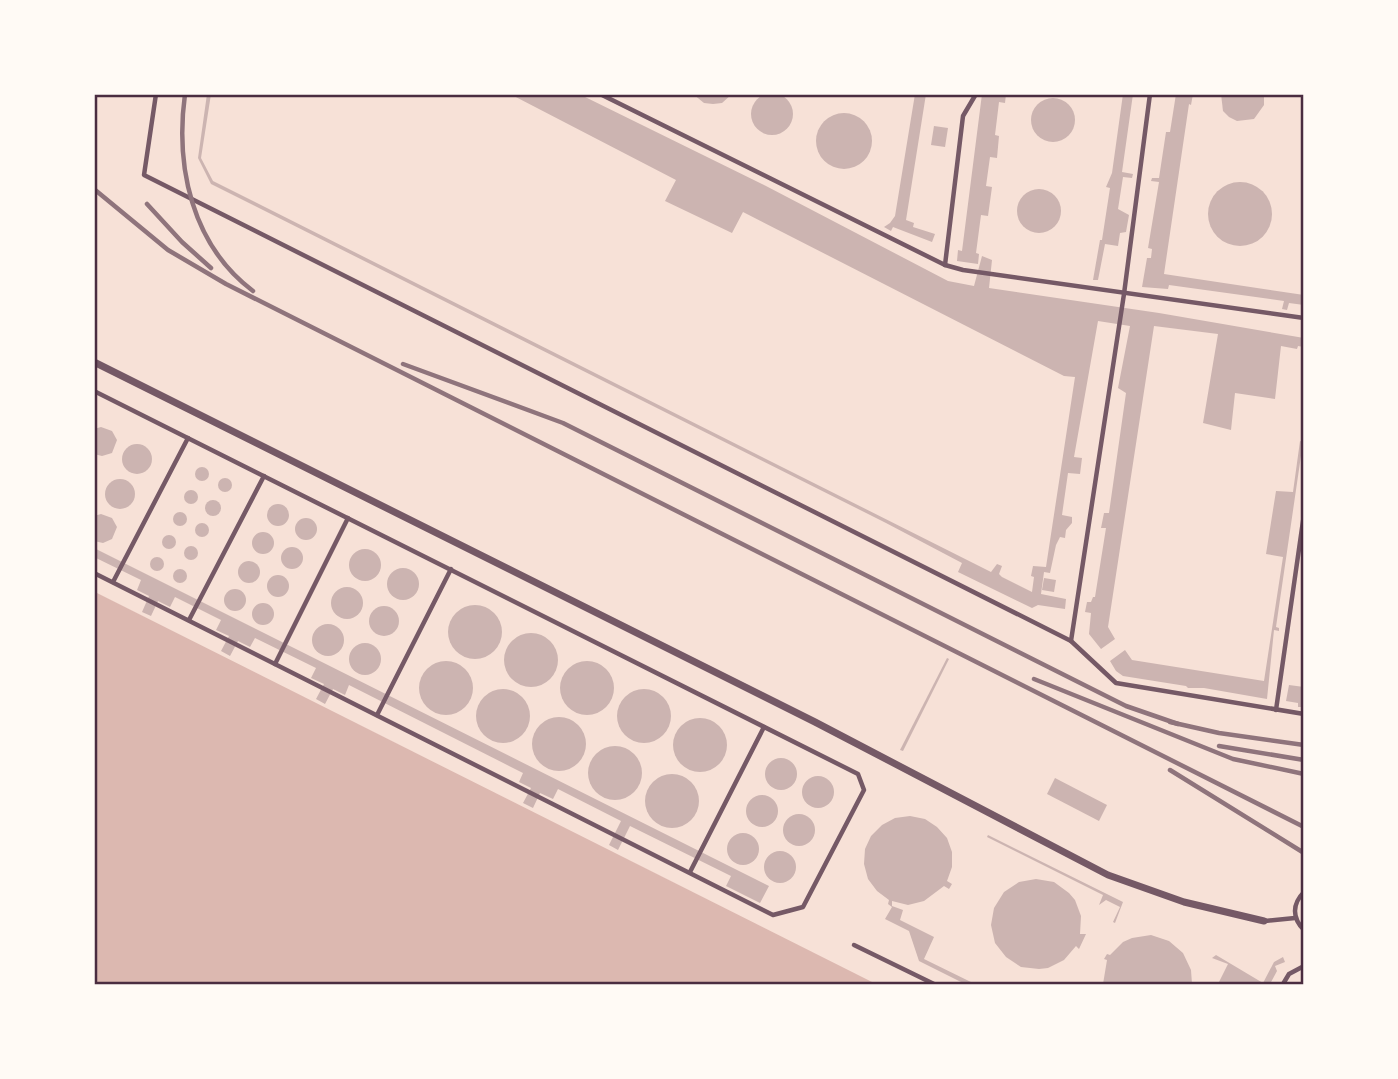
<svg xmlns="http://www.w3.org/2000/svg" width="1398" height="1079" viewBox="0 0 1398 1079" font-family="'IBM Plex Sans',sans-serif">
  <rect width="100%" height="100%" fill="#f7e1d7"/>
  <polygon fill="#dcb8b0" points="95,592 876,984 95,984"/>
  <g fill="#ccb4b1">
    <circle cx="772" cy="114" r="21"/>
    <polygon points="207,94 211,94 201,158 213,181 991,572 997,564 1002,566 999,574 1002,577 1032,592 1034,577 1031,576 1033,566 1046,567 1075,377 1064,376 743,212 732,233 665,201 676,180 510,94 579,94 766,186 948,281 974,286 982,256 992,260 989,288 1159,313 1304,338 1304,347 1298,346 1297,349 1281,346 1275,399 1235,393 1231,430 1203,423 1218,334 1154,326 1108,627 1115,639 1101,649 1089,634 1091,613 1085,612 1087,602 1091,602 1093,597 1095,597 1106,528 1101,528 1104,513 1109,513 1126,393 1118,388 1130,326 1098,321 1074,457 1082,458 1080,474 1068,473 1062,515 1072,517 1072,523 1066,530 1065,538 1060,537 1056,545 1050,573 1044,572 1041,594 1066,599 1065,609 1038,605 1032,608 958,572 962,563 886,523 211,184 198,158"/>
    <polygon points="693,94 732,94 722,103 713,104 704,103"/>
    <polygon points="915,94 926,94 906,220 914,223 913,227 935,234 932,242 893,227 891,231 884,227 890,223 895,216"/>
    <polygon points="982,94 1006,94 1005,103 999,102 995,135 999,136 997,158 990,157 986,186 992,187 988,216 981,215 976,253 979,254 978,264 957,261 958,250 962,251"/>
    <polygon points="1123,94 1133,94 1122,172 1133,174 1132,178 1123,177 1118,209 1129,215 1126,232 1120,233 1118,246 1105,244 1098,280 1093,280 1100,240 1102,240 1110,188 1106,187 1112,173"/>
    <polygon points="1176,94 1193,94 1191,105 1189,104 1164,274 1304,295 1304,305 1289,303 1287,310 1282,309 1284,301 1169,285 1168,289 1142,287 1147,258 1151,258 1152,249 1148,248 1159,182 1151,181 1152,178 1159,178 1166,132 1170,132"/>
    <polygon points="1221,94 1264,94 1264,105 1254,119 1237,121 1229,117 1223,111"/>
    <circle cx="1053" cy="120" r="22"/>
    <circle cx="844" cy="141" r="28"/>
    <polygon points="934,126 948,128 945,147 931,145"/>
    <circle cx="1240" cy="214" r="32"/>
    <circle cx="1039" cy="211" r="22"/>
    <polygon points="101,427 112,431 117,440 112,453 102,456 94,454 94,429"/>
    <polygon points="1300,441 1303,442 1276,627 1279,628 1279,631 1274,630 1267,699 1204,688 1188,688 1186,686 1123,676 1116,671 1110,661 1125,650 1132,660 1264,681 1283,557 1266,554 1276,491 1293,492"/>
    <circle cx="137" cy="459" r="15"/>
    <circle cx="202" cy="474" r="7"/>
    <circle cx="225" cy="485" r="7"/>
    <circle cx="120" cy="494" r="15"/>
    <circle cx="191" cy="497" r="7"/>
    <circle cx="213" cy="508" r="8"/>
    <circle cx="278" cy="515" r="11"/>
    <circle cx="180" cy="519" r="7"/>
    <polygon points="101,514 112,518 117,527 112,539 103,543 94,541 94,516"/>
    <circle cx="306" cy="529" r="11"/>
    <circle cx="202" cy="530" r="7"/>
    <circle cx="263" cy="543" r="11"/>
    <circle cx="169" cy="542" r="7"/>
    <circle cx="191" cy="553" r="7"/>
    <circle cx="292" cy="558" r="11"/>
    <polygon points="94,548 769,886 760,903 726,886 731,876 630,826 618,850 609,845 621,821 558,789 553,799 540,793 533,808 523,803 531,788 519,782 523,773 349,685 345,695 333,689 325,704 316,699 324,684 311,678 316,668 255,638 250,647 238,641 230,656 221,651 229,636 216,630 221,620 175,597 170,607 158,601 151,616 142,612 149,596 137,590 141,580 94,557"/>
    <circle cx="365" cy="565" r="16"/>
    <circle cx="157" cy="564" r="7"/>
    <circle cx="249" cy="572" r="11"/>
    <circle cx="403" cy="584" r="16"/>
    <circle cx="180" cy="576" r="7"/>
    <circle cx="278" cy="586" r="11"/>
    <polygon points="1044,578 1056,580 1054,592 1042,590"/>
    <circle cx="347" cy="603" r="16"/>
    <circle cx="235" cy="600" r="11"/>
    <circle cx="263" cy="614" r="11"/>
    <circle cx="475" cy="632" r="27"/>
    <circle cx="384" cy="621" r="15"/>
    <circle cx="328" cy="640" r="16"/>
    <circle cx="531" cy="660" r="27"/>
    <circle cx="365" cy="659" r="16"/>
    <polygon points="947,658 949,659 903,751 900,750"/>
    <circle cx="446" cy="688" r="27"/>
    <circle cx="587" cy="688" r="27"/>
    <polygon points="1289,685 1304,687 1304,707 1298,707 1298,703 1286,701"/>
    <circle cx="503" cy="716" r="27"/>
    <circle cx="644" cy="716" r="27"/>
    <circle cx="559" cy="744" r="27"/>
    <circle cx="700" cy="745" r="27"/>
    <circle cx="615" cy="773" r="27"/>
    <circle cx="781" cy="774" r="16"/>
    <circle cx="672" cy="801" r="27"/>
    <circle cx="818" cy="792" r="16"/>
    <polygon points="1055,778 1107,805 1099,821 1047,794"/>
    <circle cx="762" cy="811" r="16"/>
    <circle cx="799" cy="830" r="16"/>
    <polygon points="910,816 925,819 937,827 947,838 952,852 952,867 947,881 952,884 949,889 944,886 924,901 908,905 892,901 892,906 903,910 900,920 934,937 924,959 975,984 965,984 919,961 909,931 885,919 892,907 888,904 889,900 877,891 868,879 864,864 865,849 871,836 882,825 895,818"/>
    <circle cx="743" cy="849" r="16"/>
    <polygon points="988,835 1123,902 1115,923 1113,922 1120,907 1106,900 1099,905 1103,895 987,837"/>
    <circle cx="780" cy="867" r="16"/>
    <polygon points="1036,879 1054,882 1069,893 1075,900 1081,916 1080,934 1086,934 1079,949 1076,946 1064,960 1048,968 1039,969 1021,967 1006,957 995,943 991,925 994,908 1004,892 1019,882"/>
    <polygon points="1151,935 1169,941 1183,953 1191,970 1192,984 1103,984 1107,960 1104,959 1107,954 1110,955 1123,942 1132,938"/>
    <polygon points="1216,955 1263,983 1274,962 1283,957 1285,962 1275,966 1277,971 1270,984 1218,984 1228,964 1212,958"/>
  </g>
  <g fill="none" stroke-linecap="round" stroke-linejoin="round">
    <g stroke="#755966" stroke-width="4.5">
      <polyline points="156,94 144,175 1071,641 1116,683 1304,714"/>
      <polyline points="600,94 945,265 963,270 1304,318"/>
      <polyline points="945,265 963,116 976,94"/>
      <polyline points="94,391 858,774 864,790 803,907 773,915 94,573"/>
      <polyline points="113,582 188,438"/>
      <polyline points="189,620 264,476"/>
      <polyline points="1071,641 1124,294 1150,94"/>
      <polyline points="275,664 348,518"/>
      <polyline points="1276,710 1304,514"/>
      <polyline points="377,715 451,569"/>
      <polyline points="690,872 764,727"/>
      <path d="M1304,892C1292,904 1292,918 1304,930"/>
      <polyline points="1265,921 1295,918"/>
      <polyline points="854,945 934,984"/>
      <polyline points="1283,984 1289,974 1304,966"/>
    </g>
    <polyline stroke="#755966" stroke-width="7" points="94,362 815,722 1108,875 1184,902 1264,921"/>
    <g stroke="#8f747c" stroke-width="4.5">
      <path d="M185,94C175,167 192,245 253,291"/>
      <polyline points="94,189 168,250 226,284 1304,827"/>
      <polyline points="147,204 182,242 211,268"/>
      <polyline points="403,364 563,423 1126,706 1178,724"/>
      <polyline points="1034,679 1233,759 1304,774"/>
      <polyline points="1170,722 1219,733 1304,745"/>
      <polyline points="1219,746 1304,760"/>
      <polyline points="1170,770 1304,853"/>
    </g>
  </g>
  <rect width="1398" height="1079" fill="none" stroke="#fffaf5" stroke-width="192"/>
  <rect x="96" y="96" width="1206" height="887" fill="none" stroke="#4a2c40" stroke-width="2.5"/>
</svg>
